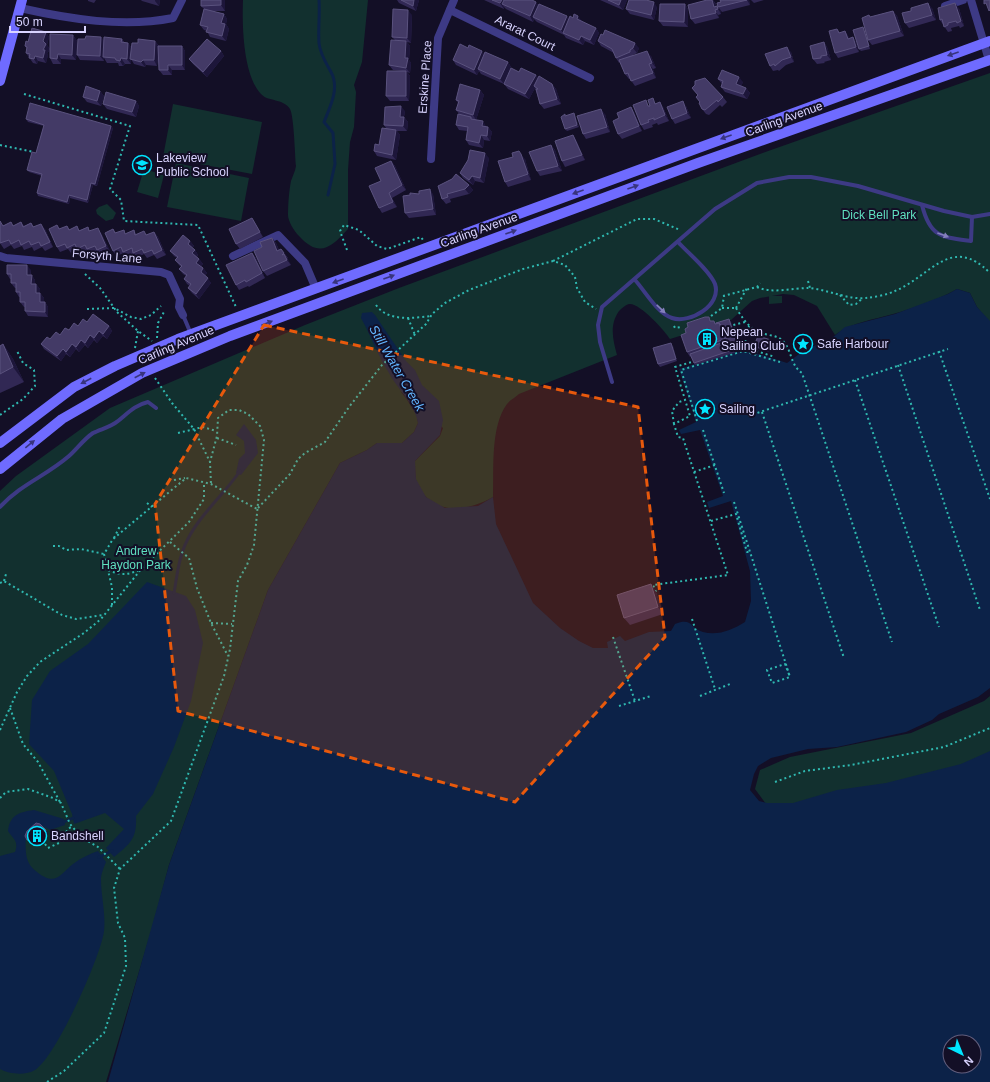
<svg xmlns="http://www.w3.org/2000/svg" width="990" height="1082" viewBox="0 0 990 1082" font-family="Helvetica,sans-serif">
  <rect width="100%" height="100%" fill="#130f26"/>
  <g fill="#12302f">
    <path d="M243,0H368L362,62L354,85L356,92L354,127L350,142L348,170V229C331,248 319,258 299,236C294,231 288,221 288,215C288,204 289,191 291,181C293,175 295,172 296,166C295,156 294,116 290,109C283,98 268,102 261,94C243,75 242,25 243,0Z"/>
    <path d="M990,73V323L977,307L970,293L957,289C938,300 914,308 893,314C873,320 852,322 835,335L817,306L794,295L783,294L760,298L752,301L731,320L670,339C665,331 639,302 629,304C625,305 621,309 619,311C609,325 613,340 617,355L519,394C516,397 510,400 507,404C490,427 494,470 493,497C465,513 429,516 416,480C415,474 415,467 415,461L440,436L443,428L400,391L406,398L417,416L418,423L414,432L402,443H377L367,450L340,463L268,590L169,865L153,925L106,1082H0V491L16,476L110,408L305,325L399,288L771,150Z"/>
    <polygon points="173,104 262,122 252,174 163,157"/>
    <polygon points="176,163 249,178 241,221 167,207"/>
    <polygon points="144,169 164,175 158,198 137,192"/>
    <polygon points="107,204 116,213 113,219 106,221 97,214 96,210 99,207"/>
    <polygon points="769,296 782,296 782,303 769,304"/>
    <polygon points="990,696 990,763 958,774 769,808 755,789 760,770 790,757 911,733 984,701"/>
  </g>
  <g fill="#0c2248" fill-rule="evenodd">
    <path d="M957,289L970,293L977,307L990,321V688L978,697L939,714L932,720L906,732L837,747L808,749L771,758L758,766L754,774L750,790L759,801L767,803H793L837,790L886,783L961,764L990,751V1082H108L169,865L268,590L340,463L367,450L377,443H402L414,432L418,423C415,404 398,390 389,373C378,356 371,336 361,318L362,313L372,312L375,315L406,361L415,370L422,385L439,401L443,420L440,435L415,461L416,479L426,497L445,508L478,506L493,497L496,524L533,603L560,628L579,641L593,648H608L607,642L620,636L625,641L649,632L671,631L675,624C693,617 690,629 703,632C718,636 732,630 745,622L751,601L750,571L731,501L709,508L707,502L723,496L700,430L681,434L679,430L696,422L679,369L743,349L787,363L806,349L831,339L845,327L895,314L948,294ZM950,1042H974V1066H950Z"/>
    <polygon points="244,424 256,440 258,453 241,475 236,473 239,459 245,453 244,441 236,435"/>
    <path d="M147,582L186,596L195,610L203,643L191,701L174,747L153,794L136,816C137,838 131,843 114,857L106,848L124,829L105,813L74,824L72,814L54,771L29,744L32,700L50,671L88,644Z"/>
    <path d="M34,810L64,819L65,825L50,830L43,826L34,825C25,834 25,841 26,853C27,861 30,867 37,872C56,887 60,874 73,864C81,858 89,854 98,851L106,862C104,867 101,874 101,879C101,897 106,914 104,931C101,956 56,1057 35,1070C25,1076 9,1074 0,1069V856L15,852C19,841 13,839 8,831C10,815 19,812 34,810Z"/>
  </g>
  <g fill="none" stroke-linecap="round" stroke-linejoin="round">
    <g stroke="#0c2248" stroke-width="3">
      <path d="M319,0C320,14 318,29 319,43C320,54 326,63 331,72C340,88 330,107 324,122L333,133L335,164L328,195"/>
      <path d="M174,593C177,577 178,560 185,545C197,517 223,496 240,471"/>
      <polyline points="64,822 73,818"/>
      <polyline points="99,857 112,851"/>
    </g>
    <g stroke="#2fb8b0" stroke-width="2" stroke-dasharray="2 3" stroke-linecap="butt">
      <polyline points="24,94 130,126 110,189 121,200 124,221 198,225 236,307"/>
      <polyline points="0,145 34,152"/>
      <polyline points="347,250 340,231 344,225 359,230 377,246 387,249 421,237 423,240"/>
      <polyline points="553,261 637,219 654,219 680,230"/>
      <polyline points="85,274 100,288 117,312 138,331 152,341"/>
      <polyline points="808,281 810,288"/>
      <path d="M757,287C771,294 793,288 808,288C827,289 847,300 866,298C875,297 887,295 895,291C931,276 951,234 990,273"/>
      <polyline points="840,295 849,305 856,304 863,298"/>
      <polyline points="723,296 757,287 760,283"/>
      <path d="M376,305C388,322 413,318 431,316"/>
      <polyline points="722,308 736,308"/>
      <path d="M736,308C742,317 747,326 757,331C765,336 776,334 783,341C792,350 790,365 802,373L892,642"/>
      <polyline points="736,308 747,288"/>
      <polyline points="87,309 114,308 131,317 141,319 151,315 161,306"/>
      <polyline points="408,318 415,335"/>
      <polyline points="707,319 722,308 724,296"/>
      <polyline points="745,322 733,325 735,331 748,337 761,333"/>
      <polyline points="674,326 675,328 682,327"/>
      <polyline points="157,338 158,323 165,310"/>
      <polyline points="744,347 749,326"/>
      <polyline points="135,348 138,331"/>
      <polyline points="737,349 744,347 775,357"/>
      <polyline points="939,351 990,499"/>
      <polyline points="898,365 980,610"/>
      <polyline points="155,378 172,403 194,429 210,462 211,484"/>
      <polyline points="855,380 939,627"/>
      <polyline points="762,412 844,658"/>
      <polyline points="0,415 23,399 35,386 34,370 23,363 17,351"/>
      <polyline points="748,416 948,349"/>
      <polyline points="697,421 681,370 743,351 780,362"/>
      <polyline points="674,424 672,411 679,402 685,400"/>
      <polyline points="703,430 724,493"/>
      <polyline points="178,433 203,427 216,431"/>
      <polyline points="217,438 236,445"/>
      <polyline points="694,472 715,465"/>
      <polyline points="174,480 185,478"/>
      <polyline points="734,502 790,677 772,683 767,670 785,664 790,677"/>
      <polyline points="147,503 152,507"/>
      <polyline points="258,508 290,474 298,459 305,453 325,442 349,407 382,365 426,324 432,314 445,303 469,290 523,269 553,261 565,265 575,277 577,288 585,302 596,309"/>
      <polyline points="711,521 736,514 747,552 749,552"/>
      <polyline points="114,538 120,526"/>
      <polyline points="170,542 189,558 197,588 211,623 228,656"/>
      <polyline points="53,546 59,546 66,550 81,549 104,554"/>
      <path d="M108,570C121,576 129,575 141,569"/>
      <polyline points="4,581 6,574"/>
      <polyline points="0,583 4,581 62,615 76,619 103,615"/>
      <polyline points="656,592 653,585 728,575 683,438 678,437 674,424 690,416 675,367 695,361"/>
      <polyline points="112,605 112,587 104,554 113,539 186,478 211,484 257,509"/>
      <polyline points="692,619 715,689"/>
      <polyline points="211,623 232,624"/>
      <polyline points="613,637 635,701"/>
      <polyline points="700,696 730,684"/>
      <polyline points="619,706 651,696"/>
      <polyline points="10,708 23,744 38,762 60,802"/>
      <polyline points="0,730 17,692 27,676 40,662 84,633 101,619 142,568 189,522 204,499 204,483"/>
      <polyline points="775,782 805,771 851,765 944,747 990,728"/>
      <polyline points="0,798 6,792 28,789 53,798 61,803 70,824 81,837 98,847 120,869"/>
      <polyline points="45,844 48,848 59,843 68,829 71,827"/>
      <polyline points="47,1082 64,1071 104,1033 126,966 125,938 118,923 114,888 120,869 171,821 224,676 230,649 238,581 247,565 254,545 264,440 260,426 248,414 239,410 229,410 218,418 217,436 210,462"/>
    </g>
    <g stroke="#3d3a85" stroke-width="4">
      <path d="M922,205C930,237 941,237 971,241L972,217"/>
      <path d="M635,280C645,291 657,313 672,318C690,324 722,305 715,284C710,271 688,253 678,242"/>
      <polyline points="183,315 191,334"/>
      <polyline points="612,382 600,342 598,325 602,307 715,209 757,183 789,177 811,177 858,186 944,211 972,217 990,214"/>
      <path d="M0,507C21,484 46,476 69,456C77,449 84,439 93,433C101,429 111,427 118,421C128,413 135,405 148,402L156,408"/>
    </g>
    <g stroke="#3d3a85" stroke-width="8">
      <polyline points="971,0 989,60"/>
      <polyline points="945,6 963,0"/>
      <path d="M20,8C69,19 124,28 173,18L182,0"/>
      <polyline points="450,10 590,78"/>
      <polyline points="431,159 438,38 454,0"/>
      <polyline points="0,256 6,258 161,272 169,275 180,299 179,307 183,315"/>
      <polyline points="233,256 278,235 305,263 316,289"/>
    </g>
    <g stroke="#6f6bff" stroke-width="10">
      <polyline points="0,81 22,0"/>
      <polyline points="0,443 74,387 115,366 178,339 990,41"/>
      <polyline points="0,469 62,419 142,373 230,336 698,163 990,60"/>
    </g>
  </g>
  <g fill="#312854">
    <polygon points="88,0 96,0 94,3 88,1"/>
    <polygon points="141,0 160,0 159,6 142,1"/>
    <polygon points="225,0 225,11 212,11 224,14 227,19 226,24 229,29 226,41 210,37 207,31 204,30 200,25 204,9 201,6"/>
    <polygon points="397,0 419,0 416,11 399,3"/>
    <polygon points="484,0 532,0 538,5 569,18 582,21 582,22 596,28 599,33 594,45 585,41 583,45 566,38 564,35 537,22 534,19 533,22 506,9 504,7 504,9"/>
    <polygon points="600,0 627,0 623,10"/>
    <polygon points="707,0 713,0 716,4 716,6 721,11 721,14 718,15 719,18 695,24 691,19"/>
    <polygon points="720,0 749,0 750,5 722,12 718,7 721,2"/>
    <polygon points="751,0 764,0 754,3"/>
    <polygon points="685,4 688,9 688,27 663,26 659,21"/>
    <polygon points="657,7 654,20 630,14 626,9"/>
    <polygon points="932,8 936,20 909,28 905,23"/>
    <polygon points="959,8 964,26 960,28 959,26 951,28 952,31 948,32 940,20"/>
    <polygon points="893,11 897,16 904,36 872,45 868,40 870,17"/>
    <polygon points="412,15 411,43 407,42 410,46 409,60 411,63 410,73 407,72 410,76 409,101 390,101 386,96 402,71 393,70 389,65 395,40 392,37"/>
    <polygon points="837,29 840,33 845,31 849,38 853,37 856,42 859,52 838,58 835,53"/>
    <polygon points="865,30 870,49 861,51 859,49"/>
    <polygon points="46,32 49,37 47,45 50,49 47,54 48,55 46,63 38,61 37,64 33,63 26,53 27,49 25,46 28,42"/>
    <polygon points="73,35 77,41 76,60 61,59 61,64 53,64 50,58"/>
    <polygon points="101,37 104,41 122,39 124,42 128,43 131,47 138,43 155,41 159,46 182,46 185,51 185,70 172,70 172,75 163,75 159,70 159,51 157,66 146,65 145,67 134,64 131,59 131,64 125,64 123,66 119,66 118,63 107,63 104,58 104,61 80,60 77,55"/>
    <polygon points="598,41 639,48 637,53 633,55 651,56 656,68 653,69 656,78 635,86 630,79 629,79 625,74 620,62 619,63 616,58 614,53 601,46"/>
    <polygon points="824,42 827,47 831,60 824,62 825,63 817,64 813,59"/>
    <polygon points="468,48 508,62 511,67 504,84 481,74 479,71 477,75 456,65 453,60"/>
    <polygon points="221,51 224,56 207,77 193,64 189,59"/>
    <polygon points="791,52 794,62 786,65 779,71 778,70 773,71 770,66"/>
    <polygon points="519,72 536,75 538,78 552,84 556,89 561,104 544,109 540,104 535,88 529,99 508,89 504,84"/>
    <polygon points="718,79 743,82 741,86 746,88 750,93 747,99 725,92 721,87 722,84"/>
    <polygon points="692,88 723,97 727,102 722,107 720,105 709,115 706,114 702,109 700,102 696,97 698,95"/>
    <polygon points="480,90 484,95 476,120 472,119 486,127 488,127 492,132 490,141 484,140 483,148 469,145 466,140 467,131 459,130 456,125 460,115 456,110 458,103 456,100"/>
    <polygon points="100,91 104,96 101,106 87,102 83,97"/>
    <polygon points="136,101 139,106 136,117 107,109 103,104"/>
    <polygon points="656,103 663,107 669,121 658,125 657,123 652,125 653,127 644,130 641,125 650,106"/>
    <polygon points="686,106 691,118 675,124 672,119"/>
    <polygon points="631,107 634,112 642,131 622,139 618,134 619,118"/>
    <polygon points="405,111 404,117 408,122 407,131 397,131 400,135 396,160 377,156 374,151 379,145 386,128 384,125"/>
    <polygon points="605,114 610,132 586,139 583,134"/>
    <polygon points="566,116 575,116 579,127 567,131 565,129"/>
    <polygon points="26,119 113,128 97,186 93,185 88,203 70,198 69,204 38,196 37,193 42,176 29,172 27,170 36,153 44,126 28,122"/>
    <polygon points="573,135 576,140 585,160 565,167 562,161"/>
    <polygon points="551,145 555,150 562,171 540,176 537,171"/>
    <polygon points="513,157 525,159 531,180 508,187 505,182"/>
    <polygon points="489,158 484,183 475,181 473,185 463,178 460,173"/>
    <polygon points="391,161 395,166 406,190 392,198 397,207 382,213 379,208 381,181"/>
    <polygon points="469,185 473,190 469,194 450,199 451,202 446,204 442,199 438,186"/>
    <polygon points="433,194 436,215 409,218 405,213"/>
    <polygon points="252,218 263,237 240,249 236,244"/>
    <polygon points="21,222 24,226 31,223 34,227 45,229 53,247 45,251 42,247 34,251 32,247 24,250 22,246 14,249 11,245 4,249 0,243 3,225 14,226"/>
    <polygon points="57,225 60,229 67,226 70,230 80,230 88,227 90,231 101,233 110,251 101,255 98,251 91,255 88,251 81,254 78,250 71,253 68,249 60,252 57,247"/>
    <polygon points="113,229 116,233 126,234 134,230 136,234 147,235 154,232 158,237 166,255 157,259 154,255 147,258 144,254 137,258 134,254 127,257 124,253 116,256 113,251"/>
    <polygon points="272,238 276,243 279,250 281,249 288,258 287,259 291,265 267,276 263,271 262,247"/>
    <polygon points="190,241 194,246 192,248 195,250 198,255 197,257 199,259 203,264 201,266 203,268 207,273 205,276 211,283 199,299 192,293 188,288 190,286 187,284 184,279 186,276 183,274 179,269 181,267 179,265 175,260 177,258 174,256 170,251"/>
    <polygon points="252,253 256,258 265,278 249,287 248,286 239,290 236,285"/>
    <polygon points="31,270 31,275 35,280 35,284 36,284 40,289 39,293 40,293 44,298 44,302 45,302 48,307 48,317 28,316 25,311 25,307 24,307 20,302 20,297 19,297 16,292 16,288 15,288 11,283 11,279 10,279 7,274"/>
    <polygon points="729,319 731,322 740,351 695,365 694,363 691,356 690,357 687,352 712,321 716,323"/>
    <polygon points="87,322 109,326 112,331 107,339 103,336 97,343 94,340 88,348 85,345 79,352 76,349 70,357 66,354 61,361 44,349 41,344"/>
    <polygon points="772,342 769,352 756,348 754,346"/>
    <polygon points="3,344 13,359 24,382 0,393 0,346"/>
    <polygon points="673,346 677,361 660,367 658,364"/>
    <polygon points="651,584 656,592 663,614 630,625 624,618"/>
    <polygon points="46,830 48,833 46,839 35,844 29,842 27,840"/>
  </g>
  <g fill="#1d163a">
    <polygon points="155,0 160,0 159,6 155,1"/>
    <polygon points="221,0 225,0 225,11 221,5"/>
    <polygon points="414,0 419,0 416,11 413,6"/>
    <polygon points="502,0 508,0 502,4 504,7 504,9 500,3"/>
    <polygon points="621,0 627,0 623,10 619,5"/>
    <polygon points="712,0 716,4 717,9 714,7"/>
    <polygon points="747,0 749,0 750,5"/>
    <polygon points="536,2 540,7 533,17 534,19 533,22 530,16"/>
    <polygon points="654,2 657,7 654,20 651,15"/>
    <polygon points="928,3 932,8 936,20 932,15"/>
    <polygon points="955,3 959,8 964,26 961,21"/>
    <polygon points="685,4 688,9 688,27 684,22"/>
    <polygon points="717,6 721,11 721,14 718,9"/>
    <polygon points="408,10 412,15 411,43 407,38"/>
    <polygon points="715,10 718,15 719,18 716,13"/>
    <polygon points="893,11 897,16 904,36 900,31"/>
    <polygon points="224,14 227,19 226,24 229,29 226,41 222,36 221,23"/>
    <polygon points="567,16 571,21 563,33 561,30"/>
    <polygon points="578,16 582,21 580,25 577,19"/>
    <polygon points="863,27 865,30 870,49 869,46"/>
    <polygon points="596,28 599,33 594,45 590,40"/>
    <polygon points="845,31 849,37 851,44 848,39"/>
    <polygon points="46,32 49,37 47,45 50,49 47,54 48,55 46,63 43,58 43,41"/>
    <polygon points="73,35 77,41 76,60 72,55"/>
    <polygon points="581,36 585,41 583,45 579,40"/>
    <polygon points="101,37 105,42 104,61 100,56"/>
    <polygon points="853,37 856,42 859,52 856,47"/>
    <polygon points="155,41 159,46 157,66 154,60"/>
    <polygon points="406,41 410,46 409,60 411,63 410,73 406,68 405,58"/>
    <polygon points="824,42 827,47 831,60 827,55"/>
    <polygon points="128,43 132,48 131,64 127,59"/>
    <polygon points="635,43 639,48 637,53 633,48"/>
    <polygon points="182,46 185,51 185,70 182,65"/>
    <polygon points="787,47 791,52 794,62 791,57"/>
    <polygon points="221,51 224,56 207,77 203,72"/>
    <polygon points="482,51 486,56 478,69 479,71 477,75 474,70"/>
    <polygon points="647,51 651,56 656,68 652,63"/>
    <polygon points="58,54 61,59 61,64 57,59"/>
    <polygon points="35,56 38,61 37,64 34,59"/>
    <polygon points="121,58 125,64 123,66 120,61"/>
    <polygon points="143,60 146,65 145,67 141,62"/>
    <polygon points="508,62 511,67 504,84 500,79"/>
    <polygon points="649,64 653,69 656,78 653,73"/>
    <polygon points="168,65 172,70 172,75 168,70"/>
    <polygon points="406,71 410,76 409,101 406,96"/>
    <polygon points="536,75 540,80 534,86 535,88 529,99 525,94"/>
    <polygon points="739,77 743,82 740,89 736,84"/>
    <polygon points="552,84 556,89 561,104 557,99"/>
    <polygon points="746,88 750,93 747,99 743,94"/>
    <polygon points="480,90 484,95 476,120 473,115"/>
    <polygon points="100,91 104,96 101,106 97,101"/>
    <polygon points="136,101 139,106 136,117 132,112"/>
    <polygon points="683,101 686,106 691,118 687,113"/>
    <polygon points="660,102 663,107 669,121 665,115"/>
    <polygon points="401,106 405,111 404,117 408,122 407,131 403,126 400,117"/>
    <polygon points="631,107 634,112 642,131 639,126"/>
    <polygon points="601,109 605,114 610,132 607,127"/>
    <polygon points="574,113 575,116 579,127 577,125"/>
    <polygon points="483,121 486,126 482,126"/>
    <polygon points="111,126 113,128 97,186 95,184"/>
    <polygon points="488,127 492,132 490,141 487,136"/>
    <polygon points="396,130 400,135 396,160 392,155"/>
    <polygon points="481,135 484,140 483,148 479,143"/>
    <polygon points="573,135 576,140 585,160 582,155"/>
    <polygon points="551,145 555,150 562,171 558,166"/>
    <polygon points="485,153 489,158 484,183 480,178"/>
    <polygon points="521,154 525,159 531,180 528,174"/>
    <polygon points="391,161 395,166 406,190 402,185"/>
    <polygon points="472,176 475,181 473,185 469,180"/>
    <polygon points="91,183 93,185 88,203 87,200"/>
    <polygon points="469,185 473,190 469,194 465,189"/>
    <polygon points="430,189 433,194 436,215 433,209"/>
    <polygon points="389,193 392,198 397,207 393,202"/>
    <polygon points="69,195 70,198 69,204 67,202"/>
    <polygon points="41,224 45,229 53,247 50,242"/>
    <polygon points="98,228 101,233 110,251 106,246"/>
    <polygon points="154,232 158,237 166,255 162,250"/>
    <polygon points="272,238 276,243 281,256 277,251"/>
    <polygon points="190,241 194,246 191,249 188,244"/>
    <polygon points="195,250 198,255 195,259 192,253"/>
    <polygon points="252,253 256,258 265,278 262,273"/>
    <polygon points="284,254 288,259 291,265 287,260"/>
    <polygon points="199,259 203,264 200,268 196,263"/>
    <polygon points="27,265 31,270 30,280 27,275"/>
    <polygon points="203,268 207,273 204,277 201,272"/>
    <polygon points="32,275 35,280 35,289 31,284"/>
    <polygon points="208,278 211,283 199,299 196,294"/>
    <polygon points="36,284 40,289 39,298 36,293"/>
    <polygon points="40,293 44,298 44,307 40,302"/>
    <polygon points="45,302 48,307 48,317 45,312"/>
    <polygon points="729,319 731,322 740,351 738,348"/>
    <polygon points="109,326 112,331 107,339 103,334"/>
    <polygon points="99,331 103,336 97,343 94,338"/>
    <polygon points="90,335 94,340 88,348 85,343"/>
    <polygon points="81,340 85,345 79,352 76,347"/>
    <polygon points="771,340 772,342 769,352 767,350"/>
    <polygon points="671,343 673,346 677,361 676,359"/>
    <polygon points="3,344 13,359 24,382 13,367"/>
    <polygon points="72,344 76,349 70,357 66,352"/>
    <polygon points="63,349 66,354 61,361 57,356"/>
    <polygon points="651,584 656,592 663,614 658,607"/>
    <polygon points="46,830 48,833 46,839 44,836"/>
  </g>
  <g fill="#433a66" stroke="#5a527e">
    <polygon points="201,0 221,0 221,5 201,6"/>
    <polygon points="401,0 414,0 413,6"/>
    <polygon points="492,0 502,0 500,3"/>
    <polygon points="504,0 532,0 536,2 530,16 502,4"/>
    <polygon points="608,0 621,0 619,5"/>
    <polygon points="629,0 646,0 654,2 651,15 626,9"/>
    <polygon points="707,0 712,0 714,7 717,6 718,9 715,10 716,13 691,19 688,5"/>
    <polygon points="720,0 747,0 718,7 717,3 721,2"/>
    <polygon points="984,0 990,0 990,10 989,11 986,3 984,4"/>
    <polygon points="928,3 932,15 905,23 902,13 911,11 911,8"/>
    <polygon points="955,3 961,21 957,23 956,21 948,23 948,25 944,27 942,19 940,20 938,8"/>
    <polygon points="539,4 567,16 561,30 533,17"/>
    <polygon points="660,4 685,4 684,22 659,21"/>
    <polygon points="204,9 224,14 221,23 225,24 222,36 206,32 208,27 200,25"/>
    <polygon points="393,9 408,10 407,38 392,37"/>
    <polygon points="893,11 900,31 868,40 862,18 869,15 870,17"/>
    <polygon points="574,14 578,16 577,19 596,28 590,40 581,36 579,40 563,33 570,16 573,18"/>
    <polygon points="863,27 869,46 859,49 853,30"/>
    <polygon points="32,28 46,32 43,41 46,44 43,50 45,50 43,58 35,56 34,59 29,58 30,54 26,53 27,47 25,46 26,41 28,42"/>
    <polygon points="837,29 839,33 845,31 848,39 853,37 856,47 835,53 829,31"/>
    <polygon points="605,30 635,43 633,48 630,50 630,52 616,58 612,49 598,41 601,34 603,35"/>
    <polygon points="50,34 73,35 72,55 58,54 57,59 50,58"/>
    <polygon points="86,36 101,37 100,56 77,55 78,39 85,39"/>
    <polygon points="104,37 122,39 121,42 128,43 127,59 121,58 120,61 116,60 115,58 103,57"/>
    <polygon points="138,39 155,41 154,60 143,60 141,62 130,59 132,43 138,43"/>
    <polygon points="207,39 221,51 203,72 189,59"/>
    <polygon points="391,40 406,41 405,58 408,58 406,68 389,65"/>
    <polygon points="824,42 827,55 821,56 821,58 813,59 810,46"/>
    <polygon points="460,44 468,48 469,45 482,51 474,70 453,60"/>
    <polygon points="158,46 182,46 182,65 168,65 168,70 159,70"/>
    <polygon points="787,47 791,57 782,60 775,66 774,64 770,66 765,54"/>
    <polygon points="647,51 652,63 649,64 653,73 631,81 628,73 625,74 619,60"/>
    <polygon points="485,52 508,62 500,79 478,69"/>
    <polygon points="511,68 519,72 521,68 536,75 525,94 504,84"/>
    <polygon points="722,70 739,77 736,84 746,88 743,94 721,87 723,81 718,79"/>
    <polygon points="387,71 406,71 406,96 386,96"/>
    <polygon points="539,76 552,84 557,99 540,104 536,89 538,89 534,86"/>
    <polygon points="705,78 723,97 718,102 717,100 705,110 702,109 699,103 700,102 696,97 698,95 692,88 695,85 695,81"/>
    <polygon points="460,84 480,90 473,115 456,110 459,101 456,100"/>
    <polygon points="86,86 100,91 97,101 83,97"/>
    <polygon points="106,92 136,101 132,112 103,104"/>
    <polygon points="653,98 655,104 660,102 665,115 654,120 654,118 648,120 649,122 641,125 633,105 646,100 648,106 650,106 648,100"/>
    <polygon points="683,101 687,113 672,119 667,107"/>
    <polygon points="30,103 111,126 95,184 91,183 87,200 69,195 67,202 37,193 42,174 27,170 32,152 36,153 44,125 26,119"/>
    <polygon points="401,106 400,117 404,117 403,126 384,125 385,107"/>
    <polygon points="631,107 639,126 618,134 613,121 619,118 617,113"/>
    <polygon points="601,109 607,127 583,134 577,116"/>
    <polygon points="574,113 577,125 565,129 561,117 565,114 565,116"/>
    <polygon points="458,114 471,117 471,119 483,121 482,126 488,127 487,136 481,135 479,143 466,140 468,127 456,125"/>
    <polygon points="382,128 396,130 392,155 374,151 375,144 379,145"/>
    <polygon points="573,135 582,155 562,161 555,141"/>
    <polygon points="551,145 558,166 537,171 529,152"/>
    <polygon points="470,150 485,153 480,178 472,176 469,180 460,173 468,160"/>
    <polygon points="519,151 521,154 528,174 505,182 498,161 513,157 512,153"/>
    <polygon points="391,161 402,185 389,193 393,202 379,208 369,186 381,181 375,168"/>
    <polygon points="456,174 469,185 465,189 447,194 448,197 442,199 438,186 452,179"/>
    <polygon points="430,189 433,209 405,213 403,196 410,195 410,193 419,194 419,191"/>
    <polygon points="252,218 260,232 236,244 229,229"/>
    <polygon points="0,221 3,226 11,222 13,226 21,222 23,227 31,223 33,227 41,224 50,242 41,246 39,242 31,245 29,241 21,245 19,240 11,244 9,240 0,243"/>
    <polygon points="57,225 59,229 67,226 69,230 77,226 79,231 88,227 89,231 98,228 106,246 97,250 95,246 87,249 85,245 77,249 75,244 67,248 65,244 57,247 49,229"/>
    <polygon points="113,229 115,233 124,230 125,234 134,230 135,235 144,231 146,235 154,232 162,250 154,254 152,250 144,253 142,249 133,253 132,248 123,252 121,247 113,251 105,233"/>
    <polygon points="183,235 190,241 188,244 195,250 192,253 199,259 196,263 203,268 201,272 208,278 196,294 188,288 191,284 184,279 187,275 179,269 182,266 175,260 178,257 170,251"/>
    <polygon points="272,238 277,251 281,249 284,253 282,255 284,254 287,260 263,271 254,251 262,247 260,242"/>
    <polygon points="252,253 262,273 246,282 245,280 236,285 226,265"/>
    <polygon points="7,265 27,265 27,275 32,275 31,284 36,284 36,293 40,293 40,302 45,302 45,312 25,311 25,302 20,302 20,292 16,292 16,283 11,283 11,274 7,274"/>
    <polygon points="93,314 109,326 103,334 99,331 94,338 90,335 85,343 81,340 76,347 72,344 66,352 63,349 57,356 41,344 47,337 50,339 56,332 60,335 65,328 69,330 74,323 78,326 83,319 87,322"/>
    <polygon points="705,317 709,317 710,321 714,321 715,324 719,323 725,339 687,352 681,335 686,333 685,329 688,327 687,323"/>
    <polygon points="729,319 738,348 694,363 690,354 727,341 721,325 719,323 716,323"/>
    <polygon points="758,336 771,340 767,350 754,346"/>
    <polygon points="671,343 676,359 658,364 653,348"/>
    <polygon points="3,344 13,367 0,374 0,346"/>
    <polygon points="651,584 658,607 624,618 617,595"/>
    <polygon points="36,823 40,824 46,830 44,836 33,841 27,840 25,836 27,831"/>
  </g>
  <defs><path id="oneway-solid" d="M-6-.8H1V-3.2L6.5 0L1 3.2V.8H-6Z"/></defs>
  <g fill="#38347d">
    <use href="#oneway-solid" transform="translate(953 54) rotate(161)"/>
    <use href="#oneway-solid" transform="translate(726 137) rotate(160)"/>
    <use href="#oneway-solid" transform="translate(633 187) rotate(-20)"/>
    <use href="#oneway-solid" transform="translate(578 192) rotate(160)"/>
    <use href="#oneway-solid" transform="translate(511 232) rotate(-20)"/>
    <use href="#oneway-solid" transform="translate(389 277) rotate(-20)"/>
    <use href="#oneway-solid" transform="translate(338 281) rotate(160)"/>
    <use href="#oneway-solid" transform="translate(267 323) rotate(-21)"/>
    <use href="#oneway-solid" transform="translate(140 375) rotate(-27)"/>
    <use href="#oneway-solid" transform="translate(86 381) rotate(152)"/>
    <use href="#oneway-solid" transform="translate(30 444) rotate(-39)"/>
  </g>
  <g fill="#837fbc">
    <use href="#oneway-solid" transform="translate(943 235) rotate(20)"/>
    <use href="#oneway-solid" transform="translate(661 309) rotate(44)"/>
  </g>
  <path fill="#e8590c" fill-opacity="0.2" stroke="#e8590c" stroke-width="3" stroke-dasharray="8 5" stroke-linejoin="round" d="M264,325L638,407L665,637L515,802L178,711L155,504Z"/>
  <defs>
    <symbol id="school-ring" viewBox="-11 -11 22 22"><circle r="9.5" fill="#130f26" stroke="#00e5ff" stroke-width="1.5"/><path d="M0-5L7-2L0 1L-7-2ZM-4 1L0 2.5L4 1V4Q0 6-4 4Z" fill="#00e5ff"/></symbol>
    <symbol id="building-ring" viewBox="-11 -11 22 22"><circle r="9.5" fill="#130f26" stroke="#00e5ff" stroke-width="1.5"/><path d="M-4-6H4V6H1V3H-1V6H-4ZM-2.5-4.3h1.7v1.8h-1.7ZM.8-4.3h1.7v1.8H.8ZM-2.5-1h1.7V.8h-1.7ZM.8-1h1.7V.8H.8Z" fill="#00e5ff"/></symbol>
    <symbol id="sight-ring" viewBox="-11 -11 22 22"><circle r="9.5" fill="#130f26" stroke="#00e5ff" stroke-width="1.5"/><path d="M0-6L1.8-2.2L6-1.7L2.9 1.2L3.7 5.4L0 3.3L-3.7 5.4L-2.9 1.2L-6-1.7L-1.8-2.2Z" fill="#00e5ff"/></symbol>
  </defs>
  <g fill-rule="evenodd">
    <use href="#school-ring" x="131" y="154" width="22" height="22"/>
    <use href="#building-ring" x="696" y="328" width="22" height="22"/>
    <use href="#sight-ring" x="792" y="333" width="22" height="22"/>
    <use href="#sight-ring" x="694" y="398" width="22" height="22"/>
    <use href="#building-ring" x="26" y="825" width="22" height="22"/>
  </g>
  <g text-anchor="middle" dominant-baseline="central" stroke-width="4" stroke-linejoin="round" paint-order="stroke">
    <g font-size="12" fill="#d9d4ff" stroke="#130f26">
      <text transform="translate(525 33) rotate(26)">Ararat Court</text>
      <text transform="translate(425 77) rotate(-86)">Erskine Place</text>
      <text transform="translate(784 119) rotate(-20)">Carling Avenue</text>
      <text transform="translate(479 230) rotate(-20)">Carling Avenue</text>
      <text transform="translate(107 256) rotate(5)">Forsyth Lane</text>
      <text transform="translate(176 345) rotate(-23)">Carling Avenue</text>
    </g>
    <g font-size="12" fill="#d9d4ff" stroke="#130f26" text-anchor="start">
      <text x="156" y="158">Lakeview<tspan x="156" dy="14">Public School</tspan></text>
      <text x="721" y="332">Nepean<tspan x="721" dy="14">Sailing Club</tspan></text>
      <text x="817" y="344">Safe Harbour</text>
      <text x="719" y="409">Sailing</text>
      <text x="51" y="836">Bandshell</text>
    </g>
    <g font-size="12" fill="#5fe0c0" stroke="#130f26">
      <text x="879" y="215">Dick Bell Park</text>
      <text x="136" y="551">Andrew<tspan x="136" dy="14">Haydon Park</tspan></text>
    </g>
    <g font-size="13" font-style="italic" fill="#62b6ff" stroke="#130f26">
      <text transform="translate(397 368) rotate(60)">Still Water Creek</text>
    </g>
  </g>
  <g transform="translate(962 1054) rotate(137)"><circle r="19" fill="#130f26" stroke="#625e7d"/>
  <path d="M0-3L7 15L0 10L-7 15Z" fill="#00e5ff"/>
  <text y="-6" font-size="11" font-weight="bold" text-anchor="middle" fill="#d9d4ff">N</text>
  </g>
  <path d="M10 26v6h75v-6" fill="none" stroke="#d9d4ff" stroke-width="2"/>
  <text x="16" y="26" font-size="12" fill="#d9d4ff" stroke="#130f26" stroke-width="3" paint-order="stroke">50 m</text>
</svg>
